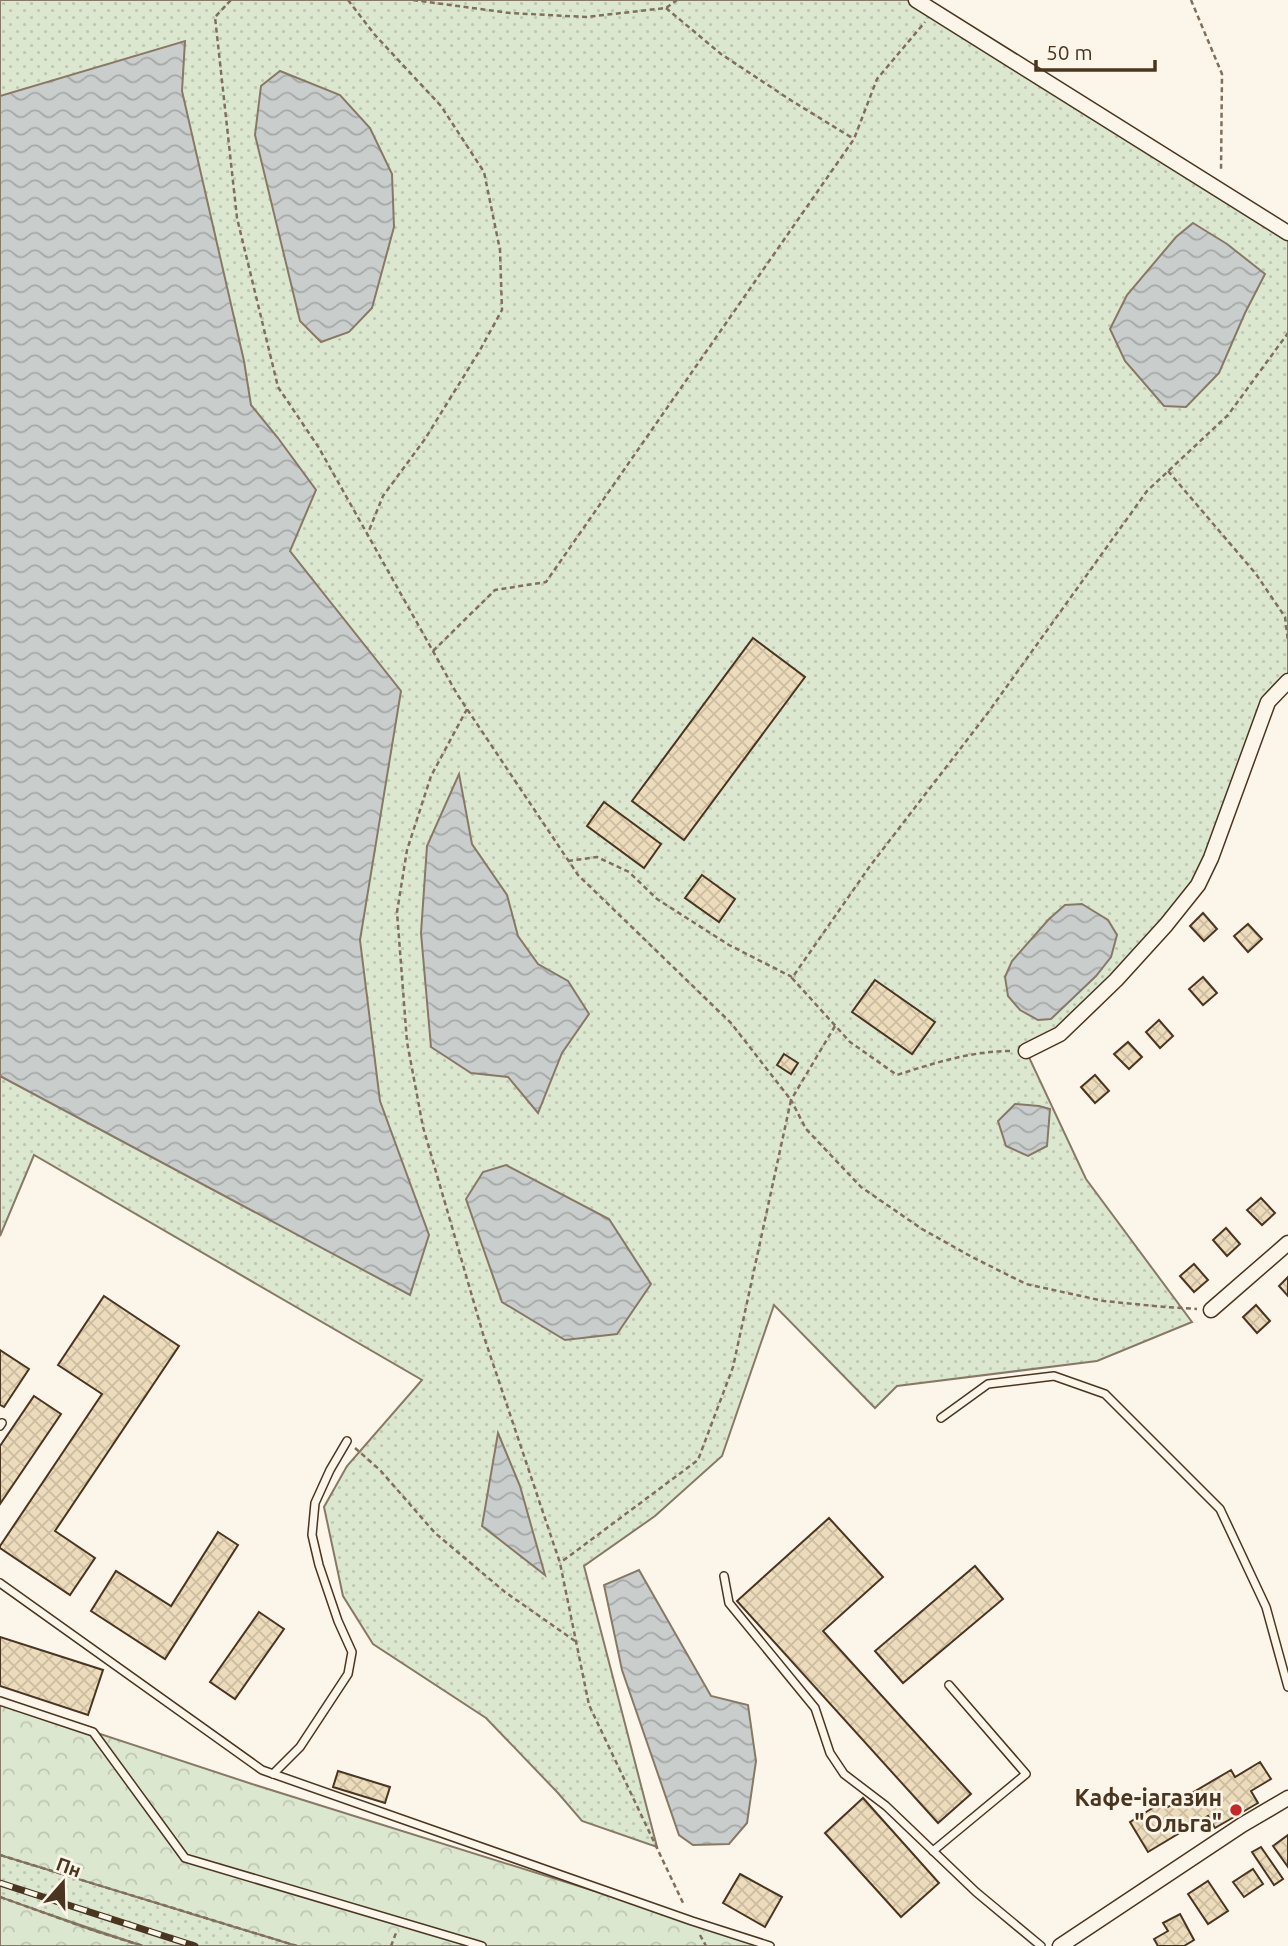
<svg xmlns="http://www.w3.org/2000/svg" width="1288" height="1946" viewBox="0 0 1288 1946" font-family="Ubuntu,sans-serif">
  <defs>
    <pattern id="grass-dots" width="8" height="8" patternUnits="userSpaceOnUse" patternTransform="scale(1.75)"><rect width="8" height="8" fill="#dce7d0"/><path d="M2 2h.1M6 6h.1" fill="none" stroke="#bec7b2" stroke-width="1.8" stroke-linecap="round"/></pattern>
    <pattern id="forest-crowns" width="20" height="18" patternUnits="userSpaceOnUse" patternTransform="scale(1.75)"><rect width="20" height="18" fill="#dce7d0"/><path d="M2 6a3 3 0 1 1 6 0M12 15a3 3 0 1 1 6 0" fill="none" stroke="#bec7b2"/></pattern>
    <pattern id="water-waves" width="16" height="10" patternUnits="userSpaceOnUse" patternTransform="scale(1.75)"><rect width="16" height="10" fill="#c9cecd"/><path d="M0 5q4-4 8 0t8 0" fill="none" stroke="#a5a8a6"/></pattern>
    <pattern id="building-cross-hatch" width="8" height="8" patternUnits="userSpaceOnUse" patternTransform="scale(1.75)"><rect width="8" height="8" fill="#ecdcbc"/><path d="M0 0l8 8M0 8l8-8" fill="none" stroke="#ccbda1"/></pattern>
  </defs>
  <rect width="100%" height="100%" fill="#fbf6e9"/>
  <g fill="url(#grass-dots)" stroke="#887966" stroke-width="2">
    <polygon points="0,0 916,0 1288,233 1288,681 1268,702 1198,885 1060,1034 1026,1051 1086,1179 1192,1322 1097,1361 897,1386 875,1408 774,1305 722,1456 655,1516 584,1566 657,1847 582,1821 558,1793 486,1718 373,1644 343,1596 324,1507 347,1466 422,1380 34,1155 0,1236"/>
    <polygon points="0,1855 297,1946 143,1946 0,1898"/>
  </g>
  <g fill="url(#forest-crowns)" stroke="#887966" stroke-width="2">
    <polygon points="0,1701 252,1784 770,1946 297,1946 0,1855"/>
    <polygon points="0,1897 95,1931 143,1946 0,1946"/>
  </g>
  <g fill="url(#water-waves)" stroke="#887966" stroke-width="2">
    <polygon points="185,41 182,91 244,361 251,405 278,438 316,490 290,551 401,691 360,940 380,1101 429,1235 410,1295 0,1076 0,96"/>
    <polygon points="280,71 340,95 370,128 392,174 394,227 372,308 349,332 321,342 300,321 255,135 261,86"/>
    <polygon points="1193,223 1227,244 1265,274 1245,313 1219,373 1186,407 1164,406 1125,361 1110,329 1127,295 1176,237"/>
    <polygon points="459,774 472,844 507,895 518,936 538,964 568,981 589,1014 562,1053 538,1113 508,1077 471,1073 431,1047 421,933 427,846"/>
    <polygon points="1082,904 1108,920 1117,935 1111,957 1096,976 1051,1019 1038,1020 1020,1010 1008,996 1005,977 1012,961 1049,919 1065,905"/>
    <polygon points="1015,1104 1039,1106 1050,1109 1047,1146 1028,1156 1006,1146 998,1121"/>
    <polygon points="506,1165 609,1219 651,1284 617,1334 565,1340 502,1302 466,1199 483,1172"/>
    <polygon points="498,1433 520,1486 545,1575 482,1526"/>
    <polygon points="639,1570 711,1696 748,1705 756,1761 747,1823 729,1844 693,1845 679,1835 622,1670 604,1585"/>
  </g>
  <g fill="url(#building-cross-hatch)" stroke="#4a3520" stroke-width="2">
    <polygon points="753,638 805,677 684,840 632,801"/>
    <polygon points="604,802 661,844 644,868 587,826"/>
    <polygon points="702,875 735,899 719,922 685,898"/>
    <polygon points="1203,913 1217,929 1204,941 1190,926"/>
    <polygon points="1248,924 1262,939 1248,952 1234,936"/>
    <polygon points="1203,977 1217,993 1203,1005 1189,989"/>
    <polygon points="875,980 935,1022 912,1054 852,1012"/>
    <polygon points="1159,1020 1173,1036 1160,1048 1146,1032"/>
    <polygon points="1128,1042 1142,1057 1129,1069 1114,1054"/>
    <polygon points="784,1054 798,1063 791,1074 777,1065"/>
    <polygon points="1095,1075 1109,1091 1095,1103 1081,1087"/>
    <polygon points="1261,1198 1275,1213 1262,1225 1247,1210"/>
    <polygon points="1226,1228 1240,1244 1227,1256 1213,1240"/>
    <polygon points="1194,1264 1208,1280 1194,1292 1180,1276"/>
    <polygon points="1288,1277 1288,1296 1279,1286"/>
    <polygon points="104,1296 179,1346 55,1531 95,1558 70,1595 0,1548 0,1546 102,1394 58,1365"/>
    <polygon points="1256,1305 1270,1321 1257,1333 1243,1317"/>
    <polygon points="0,1350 29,1369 4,1407 0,1405"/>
    <polygon points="34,1396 61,1414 0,1504 0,1446"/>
    <polygon points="829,1518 883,1577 823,1631 971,1794 938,1823 737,1601"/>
    <polygon points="218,1532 238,1545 165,1659 91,1611 116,1571 171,1606"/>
    <polygon points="975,1566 1003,1599 903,1683 875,1651"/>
    <polygon points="259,1612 284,1629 235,1699 210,1682"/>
    <polygon points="0,1637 103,1670 88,1715 0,1686"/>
    <polygon points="1260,1762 1271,1779 1251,1791 1258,1803 1215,1828 1208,1816 1148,1852 1130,1822 1164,1801 1168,1807 1231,1770 1235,1777"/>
    <polygon points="338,1771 390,1787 385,1803 333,1787"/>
    <polygon points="863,1798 939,1883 901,1917 825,1833"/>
    <polygon points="1288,1835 1288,1867 1273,1846"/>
    <polygon points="1261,1847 1283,1879 1274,1885 1252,1852"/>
    <polygon points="1253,1869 1263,1884 1244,1897 1233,1882"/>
    <polygon points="740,1874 782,1897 765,1927 723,1903"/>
    <polygon points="1208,1881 1228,1911 1208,1924 1188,1894"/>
    <polygon points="1180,1914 1194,1940 1184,1946 1158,1946 1154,1939 1168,1931 1163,1923"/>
  </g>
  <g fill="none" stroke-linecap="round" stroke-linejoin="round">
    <defs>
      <g id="lane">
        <polyline points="941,1418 988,1384 1054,1376 1105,1394 1220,1509 1266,1607 1288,1687"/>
        <polyline points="0,1426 2,1423"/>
        <polyline points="724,1576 729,1603 815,1708 830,1753 844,1774 886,1806 976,1892 1041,1946"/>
        <polyline points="0,1583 262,1770 692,1921 770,1946"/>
        <polyline points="0,1701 93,1732 185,1858 482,1946"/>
        <polyline points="273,1774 300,1747 348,1674 352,1652 338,1621 319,1565 312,1535 315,1503 330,1470 347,1441"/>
        <polyline points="933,1851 1026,1774 949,1685"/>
      </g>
      <g id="street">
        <polyline points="916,0 1288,233"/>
        <polyline points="1026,1051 1060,1034 1116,980 1166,925 1198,885 1211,858 1268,702 1288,681"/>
        <polyline points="1211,1310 1288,1243"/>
        <polyline points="1060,1946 1242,1825 1288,1798"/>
      </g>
    </defs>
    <use href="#lane" stroke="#4a3520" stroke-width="10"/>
    <use href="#street" stroke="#4a3520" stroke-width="17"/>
    <g stroke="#7f6f5c" stroke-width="2.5" stroke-dasharray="5 3.5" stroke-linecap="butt">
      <polyline points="231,0 215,17 237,218 278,387 319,448 457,694 578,875 731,1023 791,1100 733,1367 698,1460 560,1563"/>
      <polyline points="348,0 375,35 441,106 484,172 500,250 502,310 480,350 425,439 383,496 368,533"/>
      <polyline points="413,0 510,13 586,17 666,8 677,0"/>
      <polyline points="1191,0 1222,74 1221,172"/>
      <polyline points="666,8 721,54 792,101 854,139"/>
      <polyline points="1168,471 1256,574 1285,617 1288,641"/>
      <polyline points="433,651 495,590 546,582 854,139 877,79 925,22"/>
      <polyline points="467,709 431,776 407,850 397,912 407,1042 423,1127 483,1334 560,1563 589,1705 684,1905"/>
      <polyline points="568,861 597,857 629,872 657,899 729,945 792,977"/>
      <polyline points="835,1026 791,1100 806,1129 861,1187 922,1229 972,1257 1026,1284 1104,1301 1165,1307 1197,1309"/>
      <path d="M1010,1051C972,1051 934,1063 897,1075L850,1042L792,978L870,866L987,714L1147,491L1228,415L1288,333"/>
      <polyline points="355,1448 380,1470 435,1533 505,1592 575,1641"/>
      <polyline points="0,1855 297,1946"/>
      <polyline points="0,1897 95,1931 143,1946"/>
      <polyline points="700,1935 706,1946"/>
      <polyline points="391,1946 396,1933"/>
    </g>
    <use href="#lane" stroke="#fbf6e9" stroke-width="7"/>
    <use href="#street" stroke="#fbf6e9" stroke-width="14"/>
    <defs>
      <polyline id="rail" points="0,1883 195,1946"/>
    </defs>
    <use href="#rail" stroke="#4a3520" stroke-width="7"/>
    <use href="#rail" stroke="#fbf6e9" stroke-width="4.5" stroke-dasharray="13" stroke-linecap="butt"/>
  </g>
  <circle fill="#c62828" stroke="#fbf6e9" stroke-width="2.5" cx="1236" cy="1810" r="7"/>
  <g text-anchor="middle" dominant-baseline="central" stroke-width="5" stroke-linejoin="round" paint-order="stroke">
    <g font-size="23" font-weight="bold" fill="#4a3520" stroke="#fbf6e9" text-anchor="end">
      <text x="1222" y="1797">Кафе-іагазин<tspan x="1222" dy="26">"Ольга"</tspan></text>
    </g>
  </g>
  <g transform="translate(63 1883) rotate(20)" stroke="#fbf6e9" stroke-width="5" paint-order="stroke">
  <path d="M0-5L12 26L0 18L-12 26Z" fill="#4a3520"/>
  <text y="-10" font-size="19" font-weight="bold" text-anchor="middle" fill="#4a3520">Пн</text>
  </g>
  <path d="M1036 60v10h119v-10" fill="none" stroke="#4a3520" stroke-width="3.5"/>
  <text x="1046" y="60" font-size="21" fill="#4a3520" stroke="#fbf6e9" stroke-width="5" paint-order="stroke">50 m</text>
</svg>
